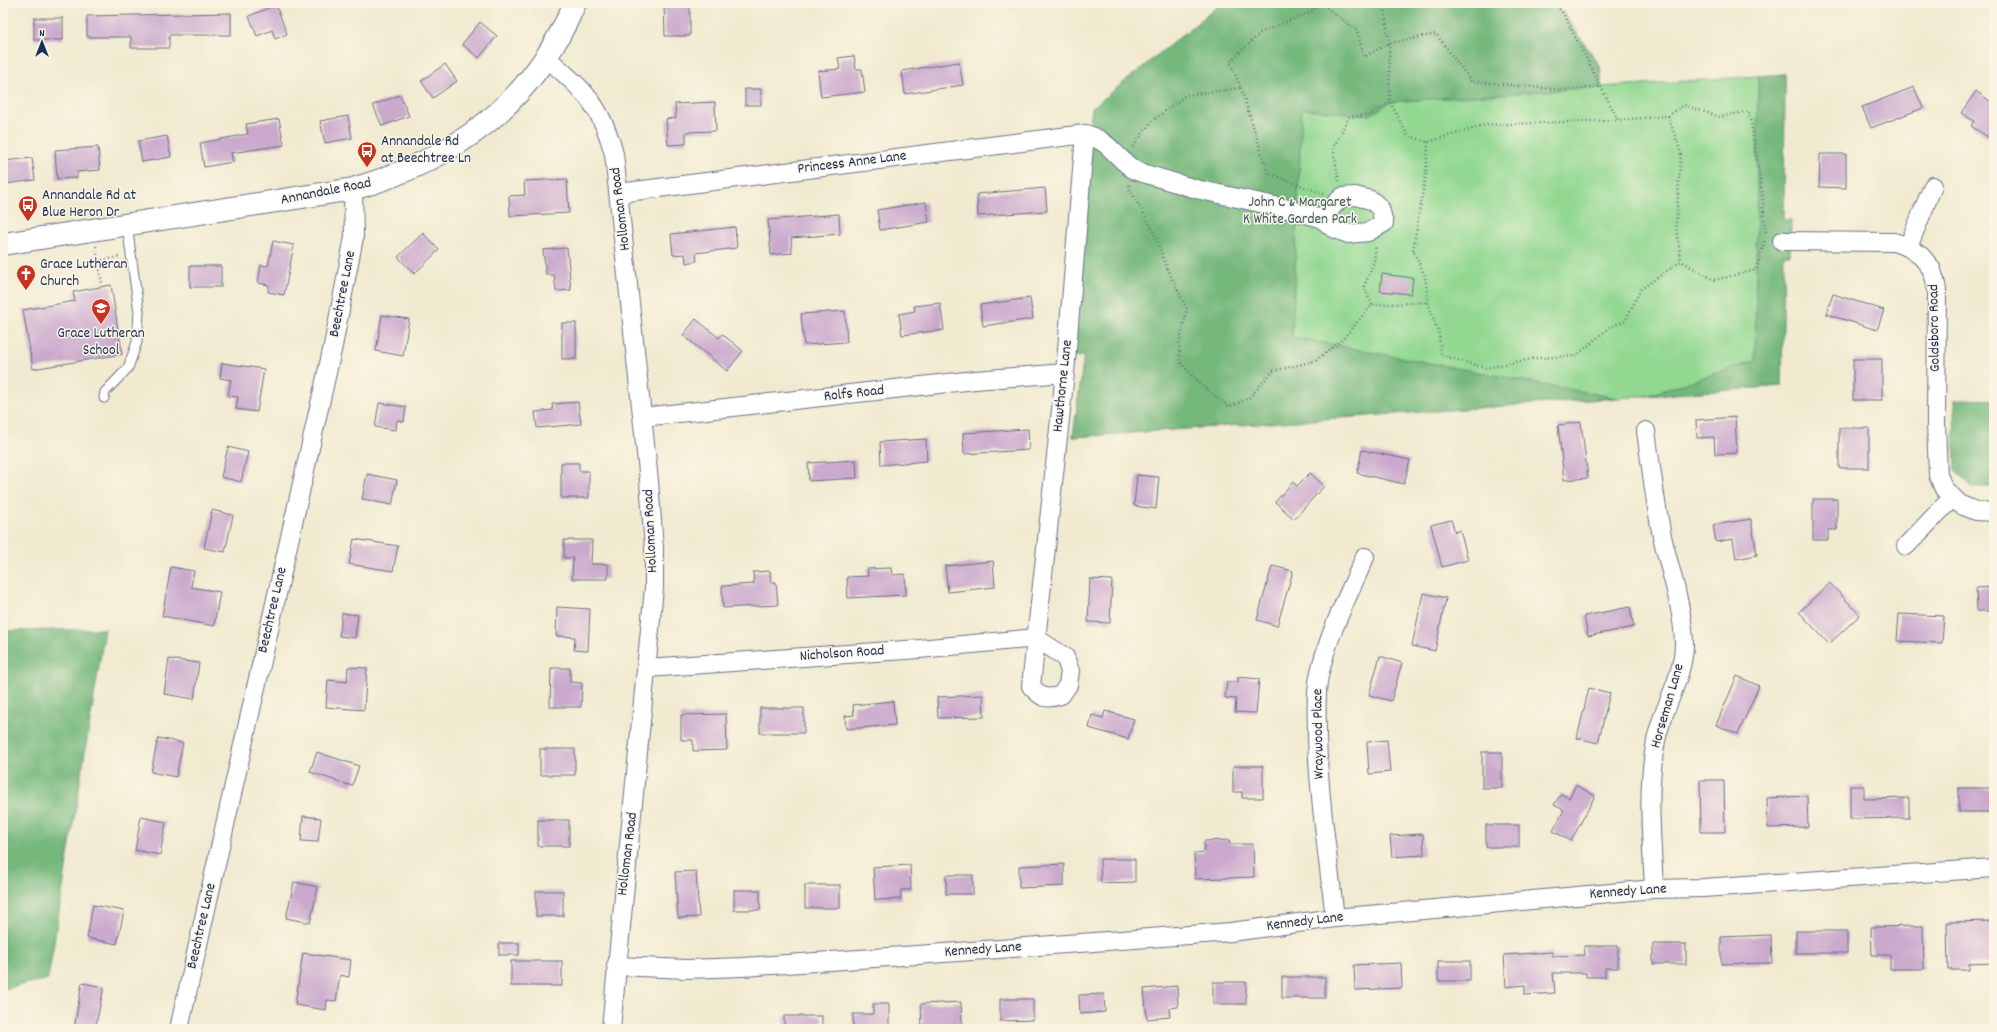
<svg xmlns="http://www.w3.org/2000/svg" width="1997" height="1032" viewBox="0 0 1997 1032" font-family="Dekko,sans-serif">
  <rect width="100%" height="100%" fill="#fcf5e5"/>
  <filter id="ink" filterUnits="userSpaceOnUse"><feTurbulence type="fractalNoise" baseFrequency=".025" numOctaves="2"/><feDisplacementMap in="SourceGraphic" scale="8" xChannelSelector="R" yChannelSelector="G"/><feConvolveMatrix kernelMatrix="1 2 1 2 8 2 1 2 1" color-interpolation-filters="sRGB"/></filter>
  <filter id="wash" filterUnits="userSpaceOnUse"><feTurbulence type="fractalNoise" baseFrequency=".012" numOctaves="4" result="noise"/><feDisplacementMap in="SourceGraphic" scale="16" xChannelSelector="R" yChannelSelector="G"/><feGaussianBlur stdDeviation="0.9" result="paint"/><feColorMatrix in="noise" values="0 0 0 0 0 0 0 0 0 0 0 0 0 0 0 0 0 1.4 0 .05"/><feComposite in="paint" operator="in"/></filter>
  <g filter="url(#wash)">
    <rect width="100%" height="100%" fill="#f1ead0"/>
    <polygon fill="#92d891" stroke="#568478" points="1222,3 1556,3 1600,66 1602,87 1785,74 1782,386 1073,437 1084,356"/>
    <g fill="#75b87b" stroke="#48746c">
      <polygon points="1222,3 1556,3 1600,66 1602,87 1390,102 1370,115 1302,109 1292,337 1616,398 1073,437 1084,356 1059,359 1092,108"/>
      <polygon points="1785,74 1784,220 1791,220 1790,255 1784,255 1782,386 1645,396 1755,361 1758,76"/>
      <polygon points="1954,399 1994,400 1994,487 1972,487 1955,470"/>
      <polygon points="105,629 48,979 3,989 3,631"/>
    </g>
    <g id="blocks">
      <g fill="#caa9cd">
        <polygon points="664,3 690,3 690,36 665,36"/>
        <polygon points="276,5 287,34 275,39 272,30 257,36 249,16"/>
        <polygon points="231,13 231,35 169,35 169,48 131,48 131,37 87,37 87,16"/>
        <rect x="34" y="18" width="29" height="22"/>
        <polygon points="480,22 497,36 479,58 462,44"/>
        <polygon points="854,56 856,69 862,69 865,92 821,97 818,71 840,69 838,58"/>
        <polygon points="959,62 963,85 905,94 902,71"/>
        <polygon points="445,64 457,81 433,98 421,81"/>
        <polygon points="1914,87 1923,108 1871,128 1862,107"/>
        <rect x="745" y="89" width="16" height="16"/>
        <polygon points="1976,91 1994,104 1994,141 1971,126 1974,121 1961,113"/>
        <polygon points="400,95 409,116 382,126 373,105"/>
        <polygon points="715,102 716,131 686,132 686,144 668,145 666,119 676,118 675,104"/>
        <polygon points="348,116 352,138 325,143 320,121"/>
        <polygon points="279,119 284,145 231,153 233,162 204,167 200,143 248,134 246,124"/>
        <polygon points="167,136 171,157 142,162 138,141"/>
        <polygon points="98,147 100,170 77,172 77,178 57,179 55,150"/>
        <polygon points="1820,154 1846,154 1846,188 1819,187"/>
        <polygon points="32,158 35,180 5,184 3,161"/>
        <polygon points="567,179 569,213 510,216 509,196 525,195 524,181"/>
        <polygon points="1045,188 1047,211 978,216 977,194"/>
        <polygon points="926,202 929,222 880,230 877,210"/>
        <polygon points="839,214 840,234 791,238 792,253 771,255 768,220"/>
        <polygon points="735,227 737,248 696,253 697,261 686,263 685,254 673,255 671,234"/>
        <polygon points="423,233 439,250 414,274 398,257"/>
        <polygon points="273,241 294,245 284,295 268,292 269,285 258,283 261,265 268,266"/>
        <polygon points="567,248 571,290 556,291 554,275 546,275 543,250"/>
        <rect x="190" y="266" width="31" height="21"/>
        <polygon points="1382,274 1413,278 1411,294 1380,291"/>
        <polygon points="111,285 122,354 33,369 23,310 75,301 73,292"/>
        <polygon points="1833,294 1884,310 1877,330 1826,314"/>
        <polygon points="1030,298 1033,319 983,326 980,305"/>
        <polygon points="940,303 944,330 902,335 899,314 915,311 914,306"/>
        <polygon points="845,311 847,342 804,345 801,314"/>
        <polygon points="382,315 409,319 403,356 376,351"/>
        <polygon points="696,319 719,338 722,334 743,351 727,371 683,335"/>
        <rect x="562" y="323" width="14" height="36"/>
        <rect x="1853" y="359" width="29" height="41"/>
        <polygon points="222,363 264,369 257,412 236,409 238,397 228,396 231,380 220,378"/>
        <polygon points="578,402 581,424 537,428 535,412 553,410 552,404"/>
        <polygon points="379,403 406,407 404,422 397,420 396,430 375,427"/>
        <polygon points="1735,417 1737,453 1715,454 1714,437 1697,438 1696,420"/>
        <polygon points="1581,422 1588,478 1564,480 1558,425"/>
        <rect x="1839" y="428" width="30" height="40"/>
        <polygon points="1028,429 1029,450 964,454 963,433"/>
        <polygon points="926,439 927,461 881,465 880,442"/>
        <polygon points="228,447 248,452 241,482 221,477"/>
        <polygon points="1362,450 1410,460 1404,484 1357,473"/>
        <polygon points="856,460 857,478 809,481 808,463"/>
        <polygon points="561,463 579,463 579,471 589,471 589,498 561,498"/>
        <polygon points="1310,473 1324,486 1294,519 1275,502 1293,482 1297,486"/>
        <polygon points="367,474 397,480 392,505 362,499"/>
        <polygon points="1137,475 1159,477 1156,509 1134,506"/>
        <polygon points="1813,499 1837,499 1837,530 1828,530 1828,540 1813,540"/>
        <polygon points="212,510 233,515 225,552 204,548"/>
        <polygon points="1751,519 1757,555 1736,559 1733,539 1716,542 1713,525"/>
        <polygon points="1451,520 1455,532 1460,530 1468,560 1442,567 1431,525"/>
        <polygon points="354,539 398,546 393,571 349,564"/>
        <polygon points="564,540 592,540 591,564 608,564 608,579 572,579 573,558 564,558"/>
        <polygon points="993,561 995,587 948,592 945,566"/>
        <polygon points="1272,566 1293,571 1277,626 1257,620"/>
        <polygon points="171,567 194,571 191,587 220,592 214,626 162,616"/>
        <polygon points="891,568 892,575 905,574 906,595 848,598 847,577 868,576 867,569"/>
        <polygon points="770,571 771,582 776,582 778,605 723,608 722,586 754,584 753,572"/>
        <polygon points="1090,579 1112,580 1110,623 1088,622"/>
        <polygon points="1830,583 1860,615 1829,644 1799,612"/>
        <polygon points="1994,587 1994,611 1977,611 1976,588"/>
        <polygon points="1423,593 1446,598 1435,651 1412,646"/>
        <polygon points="557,607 590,609 588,651 574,650 575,637 556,636"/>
        <polygon points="1630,607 1634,627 1588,636 1584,616"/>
        <polygon points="342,613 358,615 355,638 339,636"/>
        <polygon points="1899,614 1944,616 1942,643 1897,641"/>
        <polygon points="1380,656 1402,663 1391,701 1369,695"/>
        <polygon points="169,659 199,663 194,699 164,694"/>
        <polygon points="348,667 367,668 364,710 326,707 328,680 347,682"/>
        <polygon points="551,668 570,668 570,682 582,683 581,707 550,707"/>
        <polygon points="1737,676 1759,686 1738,734 1716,725"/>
        <polygon points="1238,677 1259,679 1256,713 1235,712 1236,699 1225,698 1227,682 1238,682"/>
        <polygon points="1589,688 1610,693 1598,743 1577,738"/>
        <polygon points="983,695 984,717 938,718 937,697"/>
        <polygon points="893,701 895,725 846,729 845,716 854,715 853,705"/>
        <rect x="760" y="708" width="44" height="25"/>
        <polygon points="1105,711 1134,719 1128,739 1089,728 1092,715 1103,718"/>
        <polygon points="726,714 727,750 693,751 693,740 681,740 681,715"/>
        <polygon points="158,738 183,743 176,777 151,772"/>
        <polygon points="1387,740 1390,772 1369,774 1367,742"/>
        <rect x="540" y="749" width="35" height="26"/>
        <polygon points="317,752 359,766 352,786 310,772"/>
        <rect x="1482" y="752" width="20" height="36"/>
        <polygon points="1233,766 1263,766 1263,798 1242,798 1242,792 1233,792"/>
        <polygon points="1700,780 1724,780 1725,832 1701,832"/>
        <polygon points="1576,785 1595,796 1571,841 1553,831 1564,810 1554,805 1561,794 1569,798"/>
        <polygon points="1850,786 1864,786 1864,799 1909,798 1909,818 1850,819"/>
        <rect x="1959" y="788" width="35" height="24"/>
        <polygon points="1807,796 1808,827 1768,828 1767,798"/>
        <polygon points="303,816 321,818 318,842 301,841"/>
        <polygon points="141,817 166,822 160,855 135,850"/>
        <rect x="538" y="820" width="31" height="26"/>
        <rect x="1486" y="825" width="33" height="22"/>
        <polygon points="1423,834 1424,855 1392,857 1390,836"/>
        <polygon points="1229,840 1230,844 1253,844 1254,877 1195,879 1194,853 1204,852 1204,841"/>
        <polygon points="1100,859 1135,859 1135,882 1101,883"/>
        <polygon points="1064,864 1064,886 1019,888 1019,866"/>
        <polygon points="910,865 911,890 901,890 901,899 875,900 873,867"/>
        <polygon points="696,871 699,917 678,918 675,872"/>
        <rect x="946" y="875" width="27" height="19"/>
        <polygon points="294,882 318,887 310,923 286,918"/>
        <rect x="805" y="885" width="35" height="23"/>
        <rect x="734" y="890" width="26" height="20"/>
        <rect x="536" y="891" width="27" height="25"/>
        <polygon points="93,905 124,911 117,944 87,938"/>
        <polygon points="1994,921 1994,963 1969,964 1969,970 1948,970 1947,922"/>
        <polygon points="1923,926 1924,969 1890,969 1890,955 1872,955 1871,927"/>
        <rect x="1796" y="931" width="51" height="22"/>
        <polygon points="1771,935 1772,963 1721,964 1721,937"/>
        <rect x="499" y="943" width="20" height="12"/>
        <rect x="1653" y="944" width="33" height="20"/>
        <polygon points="1584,946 1618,946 1618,968 1605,968 1605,977 1586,977 1586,973 1553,973 1555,993 1525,995 1525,985 1506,987 1504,955 1552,952 1552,956 1585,955"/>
        <polygon points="303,953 351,960 349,977 340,975 336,1001 327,1000 326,1010 295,1005"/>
        <rect x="511" y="961" width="51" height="25"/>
        <rect x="1438" y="961" width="32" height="20"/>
        <polygon points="1401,963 1402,988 1355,990 1354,965"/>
        <rect x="1282" y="977" width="43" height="21"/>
        <rect x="1213" y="982" width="33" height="22"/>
        <polygon points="82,983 104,987 95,1029 74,1029"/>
        <polygon points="1177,986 1178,1007 1169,1008 1170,1017 1147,1019 1144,989"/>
        <polygon points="1104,994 1105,1012 1080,1014 1079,995"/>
        <polygon points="1000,999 1033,999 1033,1020 1000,1021"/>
        <polygon points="961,1002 962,1025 951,1025 952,1029 922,1029 921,1004"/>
        <polygon points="873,1004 889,1004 889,1029 853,1029 853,1014 873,1014"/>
        <rect x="784" y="1016" width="38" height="13"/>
      </g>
    </g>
  </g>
  <g filter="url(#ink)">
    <use href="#blocks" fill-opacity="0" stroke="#667086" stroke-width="1"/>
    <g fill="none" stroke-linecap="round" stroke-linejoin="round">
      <defs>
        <polyline id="service" points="104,398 105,392 128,368 137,342 139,312 127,225"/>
        <g id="minor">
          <path d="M547,58C584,91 601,104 614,154L649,481L654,548V588L611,1029"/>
          <path d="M619,193L1085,134C1111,141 1115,158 1136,171L1196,189L1284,208L1321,218L1333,228L1348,234L1368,232L1384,223L1380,208L1371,200L1355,196L1342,197L1321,218"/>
          <polyline points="1782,241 1894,242 1908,247 1921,256 1931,268 1935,280 1937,290 1936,423 1938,475 1944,489 1961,505 1976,511 1994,512"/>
          <polyline points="1908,247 1933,186"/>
          <polyline points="643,417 975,380 1065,373"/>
          <path d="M1646,431C1651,466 1655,502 1662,536C1670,571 1683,607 1684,643C1684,678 1662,708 1656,741C1646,790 1652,840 1654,889"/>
          <polyline points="1906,546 1952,498"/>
          <path d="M647,668L919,649L1036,638L1065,657L1070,671L1068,685L1061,695C1045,700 1042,698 1031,686L1065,373L1085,134"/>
          <path d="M1335,918C1328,858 1319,797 1317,737C1317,716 1315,696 1319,676C1328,634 1348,596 1365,557"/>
          <polyline points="616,966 686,969 743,967 903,956 1231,932 1335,918 1654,889 1703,888 1994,868"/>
          <polyline points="179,1029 333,346 354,237 353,189"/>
        </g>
        <path id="secondary" d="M3,244L353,189C456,159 532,104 575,3"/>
      </defs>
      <use href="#service" stroke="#667086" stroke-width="11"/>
      <use href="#minor" stroke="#667086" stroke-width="20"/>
      <use href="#secondary" stroke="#667086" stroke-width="24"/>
      <g stroke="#667086" stroke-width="2.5" stroke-dasharray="1 3" stroke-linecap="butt">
        <polyline points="1320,3 1357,30 1364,57 1389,43 1436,34 1471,81 1563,90 1602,87"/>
        <polyline points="1384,3 1389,43 1390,102 1408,136 1428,142 1485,125 1618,120"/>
        <polyline points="1554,3 1563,13 1618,120 1668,116 1684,105 1720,117 1749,111 1762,192 1766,235"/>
        <polyline points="1241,88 1268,173 1324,194"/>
        <polyline points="1668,116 1681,153 1676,224 1681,261"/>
        <polyline points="1428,142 1426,173 1413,250 1425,276 1428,302"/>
        <polyline points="1133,147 1151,122 1186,95 1241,88 1230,62 1260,33 1313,11 1315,3"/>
        <polyline points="1339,181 1333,148 1349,117 1370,115 1390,102"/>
        <polyline points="1129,185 1130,190 1153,230 1167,268 1187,309 1179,345 1180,362 1203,387 1230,407 1250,397 1273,371 1315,361 1342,340 1372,305 1428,302 1439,334 1441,355 1485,368 1537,358 1576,356 1610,327 1625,321 1641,289 1681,261 1714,280 1756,270 1765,239"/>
        <polyline points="96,246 102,284"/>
        <polyline points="98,261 119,257"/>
        <polyline points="1372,305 1364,287 1374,261 1376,245"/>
      </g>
      <use href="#service" stroke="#fff" stroke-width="9"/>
      <use href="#minor" stroke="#fff" stroke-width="18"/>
      <use href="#secondary" stroke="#fff" stroke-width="22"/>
    </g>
  </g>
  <defs>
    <symbol id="bus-pin" viewBox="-11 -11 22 30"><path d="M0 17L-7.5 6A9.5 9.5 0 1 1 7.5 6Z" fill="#c8321e" stroke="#fcf5e5"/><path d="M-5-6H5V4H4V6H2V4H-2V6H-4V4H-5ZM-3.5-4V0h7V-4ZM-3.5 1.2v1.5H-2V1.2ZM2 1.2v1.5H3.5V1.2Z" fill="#fff"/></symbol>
    <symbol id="church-pin" viewBox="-11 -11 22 30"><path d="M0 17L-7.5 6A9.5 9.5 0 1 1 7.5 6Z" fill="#c8321e" stroke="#fcf5e5"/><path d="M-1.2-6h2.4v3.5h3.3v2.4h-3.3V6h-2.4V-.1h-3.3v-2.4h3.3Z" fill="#fff"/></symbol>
    <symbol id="school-pin" viewBox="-11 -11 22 30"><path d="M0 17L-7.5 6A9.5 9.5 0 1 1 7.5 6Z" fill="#c8321e" stroke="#fcf5e5"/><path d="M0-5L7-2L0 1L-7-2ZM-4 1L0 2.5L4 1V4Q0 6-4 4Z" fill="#fff"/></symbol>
  </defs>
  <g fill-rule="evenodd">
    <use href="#bus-pin" x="356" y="140" width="22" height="30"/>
    <use href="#bus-pin" x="17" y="194" width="22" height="30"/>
    <use href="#church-pin" x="15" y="263" width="22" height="30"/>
    <use href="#school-pin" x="90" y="297" width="22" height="30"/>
  </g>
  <g text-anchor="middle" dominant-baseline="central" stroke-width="3" stroke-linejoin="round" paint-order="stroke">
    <g font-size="15" fill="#1b2f5e" stroke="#fcf5e5" text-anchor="start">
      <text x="381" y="142">Annandale Rd<tspan x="381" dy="17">at Beechtree Ln</tspan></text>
      <text x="42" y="196">Annandale Rd at<tspan x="42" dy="17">Blue Heron Dr</tspan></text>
      <text x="40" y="265">Grace Lutheran<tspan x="40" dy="17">Church</tspan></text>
      <text x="101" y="334" text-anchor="middle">Grace Lutheran<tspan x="101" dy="17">School</tspan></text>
    </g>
    <g font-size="15" fill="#1b2f5e" stroke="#fcf5e5">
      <text transform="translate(852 163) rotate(-7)">Princess Anne Lane</text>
      <text transform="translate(326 192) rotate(-11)">Annandale Road</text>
      <text transform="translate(621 209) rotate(-97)">Holloman Road</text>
      <text transform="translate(343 294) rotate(-79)">Beechtree Lane</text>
      <text transform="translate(1935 328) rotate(-91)">Goldsboro Road</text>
      <text transform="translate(1063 386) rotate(-84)">Hawthorne Lane</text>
      <text transform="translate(854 394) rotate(-6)">Rolfs Road</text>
      <text transform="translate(651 531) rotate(-93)">Holloman Road</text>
      <text transform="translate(273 610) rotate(-77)">Beechtree Lane</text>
      <text transform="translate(842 654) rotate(-4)">Nicholson Road</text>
      <text transform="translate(1668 706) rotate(-74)">Horseman Lane</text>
      <text transform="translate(1319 734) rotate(-91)">Wraywood Place</text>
      <text transform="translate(628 854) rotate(-83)">Holloman Road</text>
      <text transform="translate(1628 892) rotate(-4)">Kennedy Lane</text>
      <text transform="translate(1305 922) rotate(-7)">Kennedy Lane</text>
      <text transform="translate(202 926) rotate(-77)">Beechtree Lane</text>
      <text transform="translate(983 950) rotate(-4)">Kennedy Lane</text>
    </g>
    <g font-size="15" fill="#39596b" stroke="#fcf5e5">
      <text x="1300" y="203">John C &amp; Margaret<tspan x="1300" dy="17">K White Garden Park</tspan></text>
    </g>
  </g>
  <rect width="1997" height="1032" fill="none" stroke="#fcf5e5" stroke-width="16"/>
  <g transform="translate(42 42)" stroke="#fcf5e5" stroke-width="3" paint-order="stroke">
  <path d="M0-3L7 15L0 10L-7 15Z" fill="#1b2f5e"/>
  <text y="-6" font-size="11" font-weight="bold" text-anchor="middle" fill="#1b2f5e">N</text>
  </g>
</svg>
